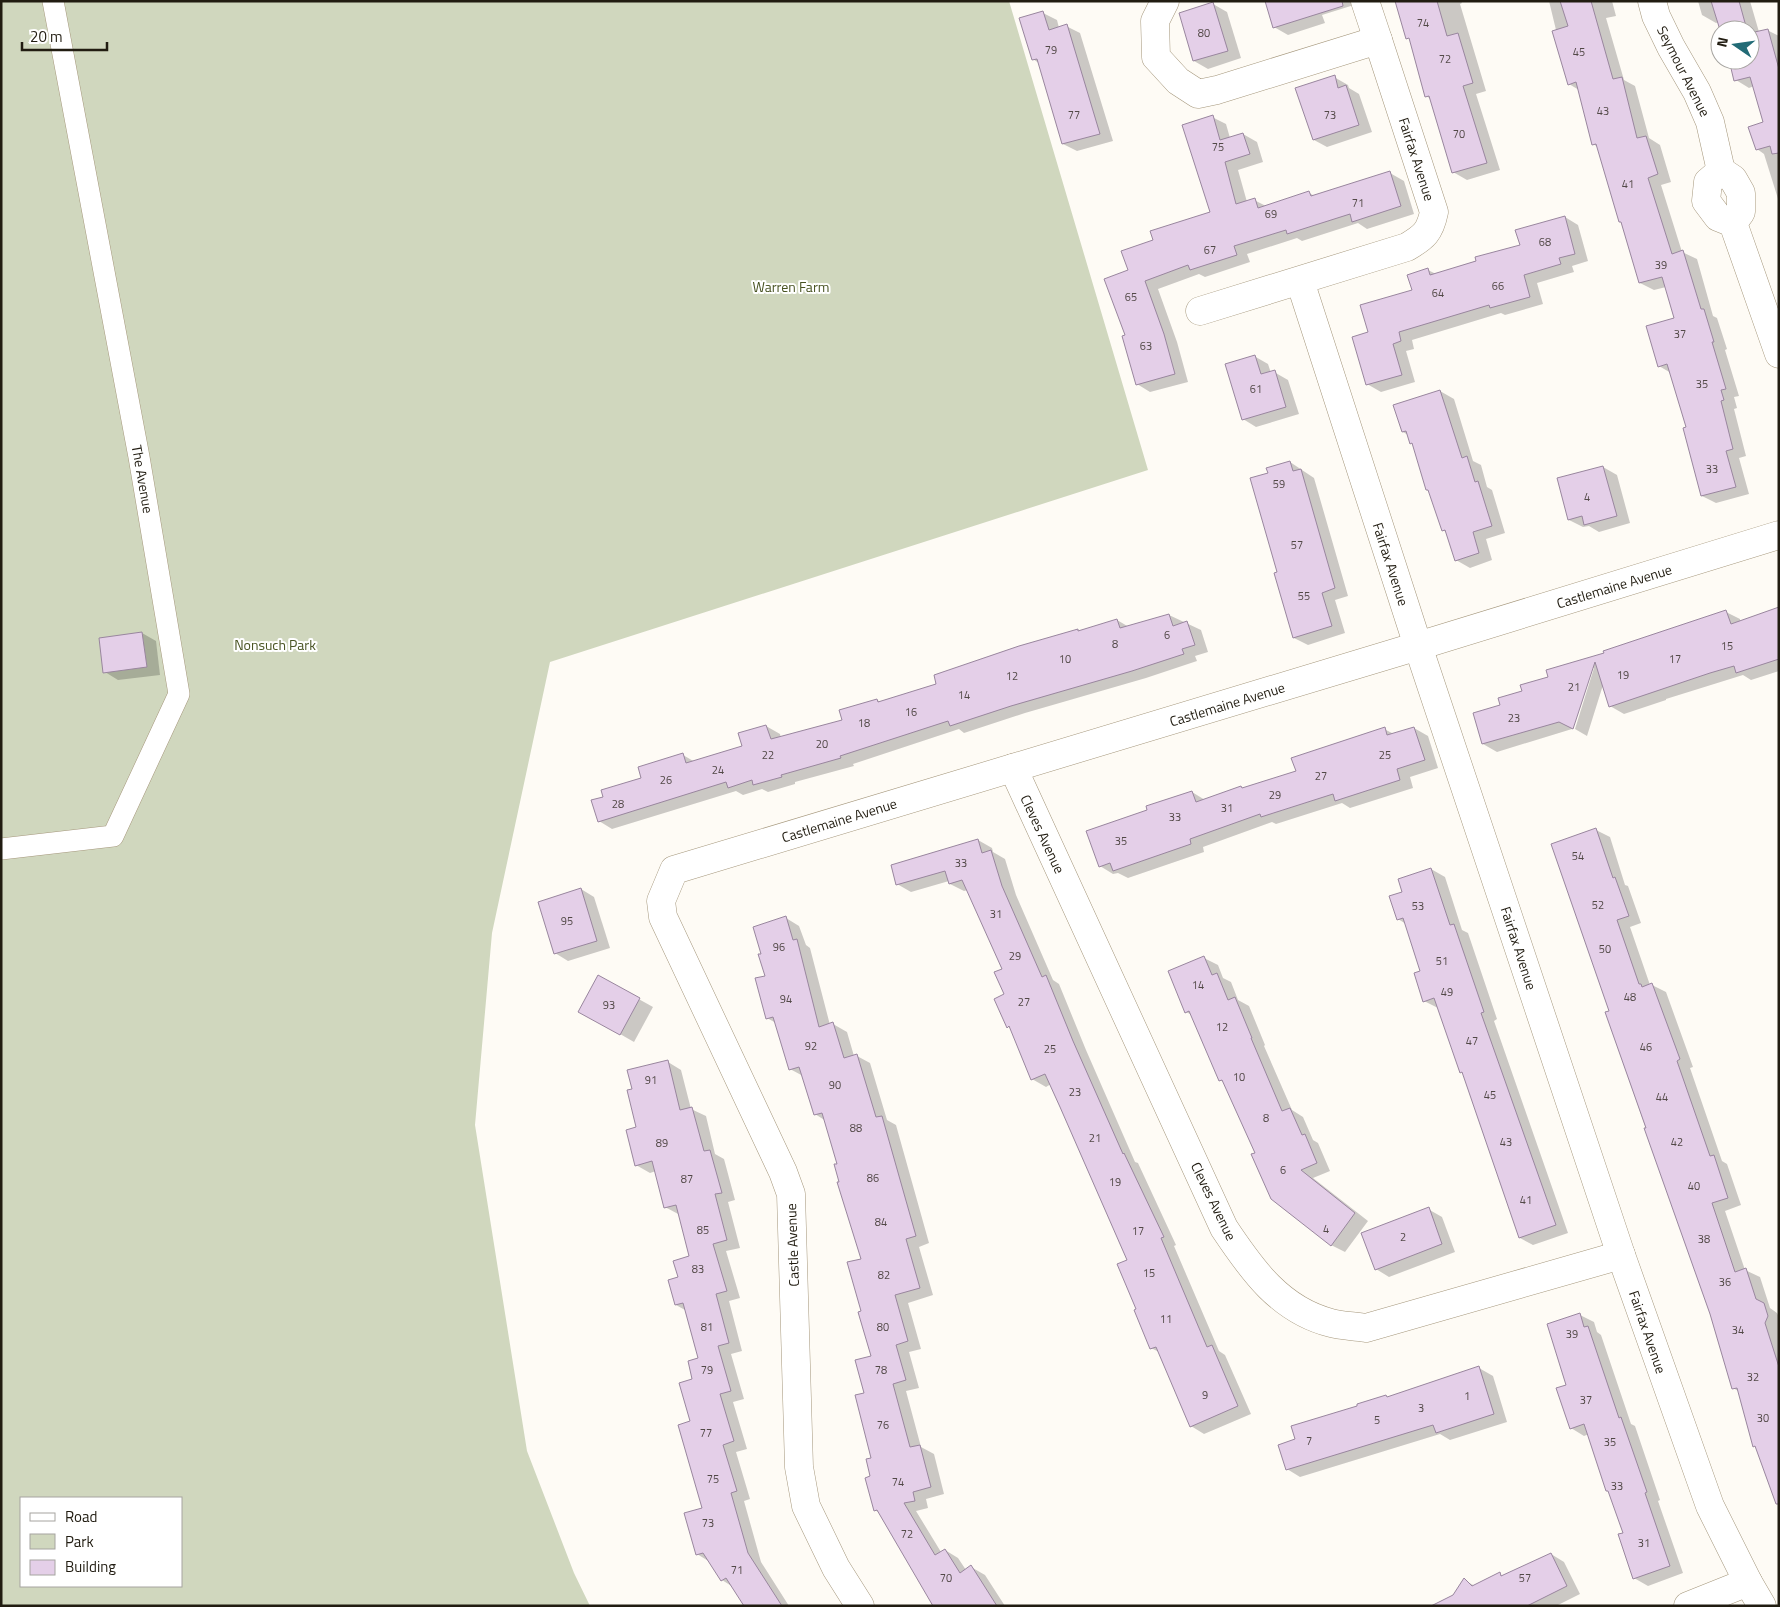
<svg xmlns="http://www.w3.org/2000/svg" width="1780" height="1607" viewBox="0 0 1780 1607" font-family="'Titillium Web',sans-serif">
  <rect width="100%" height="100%" fill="#fefbf5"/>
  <path fill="#d0d7be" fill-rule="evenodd" d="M1,1H1009L1148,470L550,662L492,933L475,1125L527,1451L574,1573L590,1606H1ZM21,1498H181V1586H21Z"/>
  <g fill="#0003">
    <polygon points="1275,1 1353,1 1354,5 1322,15 1325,23 1288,35 1274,27"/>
    <polygon points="1404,1 1461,1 1462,3 1460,4 1486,91 1476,94 1500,170 1467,180 1453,172 1431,99 1426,96"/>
    <polygon points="1549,1 1612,1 1616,16 1606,18 1624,80 1635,86 1649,138 1660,145 1671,182 1661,185 1682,252 1697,259 1713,316 1717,318 1727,349 1725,350 1739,396 1734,397 1737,408 1734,409 1746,456 1739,458 1749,494 1716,503 1702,496 1687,428 1671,373 1659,366 1675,318 1666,287 1654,290 1640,283 1598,147 1593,144 1579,90 1569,84"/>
    <polygon points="1698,1 1750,1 1759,32 1767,30 1779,36 1779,202 1764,154 1757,149 1765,123 1754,86 1749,88 1736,80 1730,60 1750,60 1750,30 1721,30 1719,22 1716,23 1702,15"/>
    <polygon points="1213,4 1227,12 1241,58 1208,69 1194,61"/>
    <polygon points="1043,13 1057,20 1059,28 1066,26 1080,33 1113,141 1077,151 1063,144 1040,64 1033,59"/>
    <polygon points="1334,77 1348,85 1349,88 1359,94 1372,132 1327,147 1314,140"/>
    <polygon points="1212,117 1226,124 1230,138 1243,134 1257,142 1263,162 1238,170 1247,202 1254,200 1266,206 1309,193 1315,196 1390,173 1404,181 1414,214 1367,229 1358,223 1302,241 1297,238 1247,254 1250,262 1205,277 1199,274 1158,289 1177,342 1188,382 1150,392 1137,384 1127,336 1129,271 1154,240 1211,213"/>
    <polygon points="1565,217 1578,225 1588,261 1572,266 1574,272 1537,283 1543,304 1505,315 1501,313 1412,340 1414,349 1406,351 1415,382 1381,392 1367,384 1369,333 1413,290 1428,270 1436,274 1521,246"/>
    <polygon points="1254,356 1268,364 1271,373 1274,372 1288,380 1299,414 1256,427 1243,419"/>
    <polygon points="1440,391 1454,399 1473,461 1481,465 1487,487 1492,490 1505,533 1486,539 1492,560 1470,568 1456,560 1447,533 1443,530 1430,492 1427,490 1413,444 1411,443 1408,435 1403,432"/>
    <polygon points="1290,462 1314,478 1348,596 1335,600 1345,633 1308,645 1294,638 1279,573"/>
    <polygon points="1603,467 1617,475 1630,523 1599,532 1589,526 1583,527 1569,520"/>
    <polygon points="1779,609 1779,671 1751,680 1743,675 1666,699 1666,700 1624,714 1610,706 1603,685 1587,736 1575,729 1594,668 1591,668 1572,729 1497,752 1483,744 1475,714 1502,706 1523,692 1550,678 1606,654 1726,612 1740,619 1740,622"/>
    <polygon points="1169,615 1201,630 1208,652 1195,656 1197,661 1146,678 1025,713 964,733 959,729 853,764 854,766 795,782 795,784 768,792 762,789 743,795 736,791 612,829 599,821 604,797 643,779 683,755 695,762 743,747 766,726 780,734 781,738 844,721 877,700 881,702 938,684 1077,630 1081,632 1117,620 1129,627"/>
    <polygon points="142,633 156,641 160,675 118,680 105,672 100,639"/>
    <polygon points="1414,728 1428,736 1438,768 1410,777 1413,788 1350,808 1342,803 1276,824 1272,822 1203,847 1204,852 1128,878 1118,873 1113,874 1100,866 1148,811 1192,792 1205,800 1241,787 1244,789 1297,771 1384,729 1394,734"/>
    <polygon points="1596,830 1610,837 1625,885 1628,886 1641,923 1630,927 1650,985 1652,985 1666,992 1693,1067 1690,1068 1722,1161 1727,1164 1741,1205 1725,1211 1745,1270 1760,1277 1770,1308 1777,1313 1779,1317 1779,1502 1756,1447 1754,1446 1740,1392 1733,1388 1726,1362 1694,1264 1692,1262 1606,1013 1610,1012"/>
    <polygon points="978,840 992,848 993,852 1005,859 1016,895 1053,980 1059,984 1086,1050 1135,1162 1138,1163 1176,1245 1174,1246 1219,1351 1225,1355 1251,1414 1204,1434 1191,1426 1159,1352 1151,1348 1138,1310 1129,1260 1051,1084 1046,1087 1032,1079 1012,1029 1008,1027 1004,969 968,890 964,891 950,884 949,881 911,892 897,884"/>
    <polygon points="1431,869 1445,877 1462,930 1468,933 1497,1019 1494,1021 1568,1233 1533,1245 1520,1238 1464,1074 1461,1072 1438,1008 1424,1001 1422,972 1406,924 1398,919 1404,893"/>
    <polygon points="581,889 594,897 610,948 568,961 555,953"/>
    <polygon points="786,918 799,926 806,945 810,948 830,1025 833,1024 847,1032 854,1056 857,1056 870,1063 887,1120 896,1125 929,1243 919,1247 933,1295 908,1303 921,1349 909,1352 919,1388 906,1391 921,1447 934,1454 944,1494 926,1499 928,1508 916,1511 941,1552 945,1550 958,1558 966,1570 971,1567 985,1575 1005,1606 935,1606 881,1514 875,1510 872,1477 872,1459 866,1394 872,1357 863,1312 863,1259 841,1183 838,1165 826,1121 815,1114 803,1076 790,1069 776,1023 767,1018 767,976 763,955"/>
    <polygon points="1204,958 1218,965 1223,978 1231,982 1238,1000 1249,1006 1265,1045 1264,1046 1292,1110 1303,1117 1313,1140 1318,1143 1330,1171 1313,1178 1368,1221 1345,1252 1331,1245 1256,1153 1225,1083 1220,1080 1192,1015 1186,1012"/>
    <polygon points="599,977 653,1007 634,1042 580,1011"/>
    <polygon points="668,1062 681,1070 691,1109 706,1116 715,1154 724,1159 735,1200 728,1202 740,1248 726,1251 740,1298 729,1301 742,1351 731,1354 744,1399 733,1402 747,1449 736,1452 750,1499 744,1501 761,1562 789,1606 745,1606 733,1587 722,1580 710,1562 697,1554 704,1509 691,1422 694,1380 699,1359 685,1310 676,1305 670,1281 680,1278 690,1257 680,1215 665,1207 656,1171 650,1173 636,1165 638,1128 633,1090"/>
    <polygon points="1428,1209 1442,1217 1455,1252 1389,1277 1376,1269"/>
    <polygon points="1580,1315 1594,1322 1597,1332 1601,1335 1631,1424 1635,1426 1660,1500 1658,1501 1683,1573 1648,1586 1634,1578 1624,1534 1589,1434 1584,1436 1571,1428 1567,1385"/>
    <polygon points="1479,1368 1493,1376 1507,1422 1450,1440 1440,1434 1300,1477 1287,1469 1297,1440 1389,1398"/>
    <polygon points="1551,1554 1564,1562 1580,1594 1556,1606 1448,1606 1464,1580 1475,1586 1499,1574 1504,1577"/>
  </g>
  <g fill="#e4cfe8" stroke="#99869e">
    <polygon points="1265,1 1342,1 1343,6 1273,28"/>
    <polygon points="1395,1 1437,1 1447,36 1458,33 1473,83 1463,86 1487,163 1452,173 1429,96 1425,97 1409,38 1406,39"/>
    <polygon points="1560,1 1591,1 1613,79 1622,77 1637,138 1646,136 1658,174 1648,178 1672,254 1683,250 1701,309 1704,309 1714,342 1712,342 1726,389 1721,390 1724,400 1721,401 1733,449 1726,451 1736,487 1701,496 1683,428 1686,427 1667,364 1658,367 1646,326 1674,318 1662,277 1639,283 1621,222 1619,222 1596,144 1592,145 1576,82 1568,85 1552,31 1568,26"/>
    <polygon points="1711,1 1739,1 1747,30 1720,30"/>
    <polygon points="1213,2 1228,51 1193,61 1179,13"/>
    <polygon points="1043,11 1049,30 1067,24 1100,134 1062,144 1037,59 1032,60 1019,18"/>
    <polygon points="1768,29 1779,69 1779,153 1772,154 1770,146 1756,150 1748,127 1763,122 1750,77 1734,81 1729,60 1750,60 1750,33"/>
    <polygon points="1335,75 1338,88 1346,85 1359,125 1313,140 1295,88"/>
    <polygon points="1213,115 1220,140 1243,133 1250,154 1225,162 1236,204 1255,198 1258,208 1309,191 1311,196 1390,171 1401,206 1352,222 1350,214 1287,234 1286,230 1234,246 1237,255 1190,270 1188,265 1145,281 1164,334 1175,374 1136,385 1122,336 1125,335 1104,279 1128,270 1121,251 1153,240 1150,231 1210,212 1182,125"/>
    <polygon points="1565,216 1575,254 1559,258 1561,264 1524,275 1530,297 1490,308 1489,305 1399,332 1401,341 1393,344 1402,375 1366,385 1352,337 1368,332 1360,305 1412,290 1407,275 1428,268 1430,275 1476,261 1475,257 1520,245 1515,230"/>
    <polygon points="1255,355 1261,374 1275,370 1286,407 1242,420 1225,364"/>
    <polygon points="1440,390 1462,458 1467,456 1475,482 1478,481 1492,526 1473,532 1479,553 1455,561 1445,530 1442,531 1428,490 1426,490 1412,443 1410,444 1406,431 1402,432 1393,405"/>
    <polygon points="1290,461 1293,471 1301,469 1335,588 1322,593 1332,626 1293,638 1274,573 1277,572 1250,478 1268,473 1266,468"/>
    <polygon points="1603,466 1617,516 1584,525 1582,516 1568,520 1557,478"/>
    <polygon points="1779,607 1779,659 1736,673 1734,666 1710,673 1609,707 1595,662 1573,729 1559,722 1482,744 1473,713 1500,705 1498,698 1522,691 1520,685 1548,677 1546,670 1604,653 1603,651 1726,610 1731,624"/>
    <polygon points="1169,614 1173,626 1187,621 1195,645 1182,649 1184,654 1132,671 1011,706 950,726 948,721 840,756 841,758 781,775 782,777 753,785 752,780 728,788 726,782 598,822 591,800 603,797 601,790 641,778 638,767 683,753 686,763 742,746 738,733 766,725 771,739 842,720 839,710 877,699 878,702 936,684 934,675 1019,646 1078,629 1078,631 1117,619 1120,628"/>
    <polygon points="142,632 147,667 103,673 99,638"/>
    <polygon points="1385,727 1387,735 1414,727 1425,760 1397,769 1400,780 1335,801 1333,794 1261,817 1260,814 1190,839 1191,844 1113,871 1110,863 1099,867 1086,831 1147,810 1146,806 1192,791 1196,802 1241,786 1242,788 1296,771 1291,758"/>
    <polygon points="1596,828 1613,878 1615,877 1629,916 1617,920 1639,984 1641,984 1642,987 1652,983 1680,1059 1677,1061 1710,1156 1714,1155 1728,1198 1712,1203 1735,1272 1746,1268 1756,1299 1764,1303 1768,1316 1765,1323 1779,1367 1779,1504 1776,1504 1755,1446 1753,1447 1737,1388 1732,1389 1710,1314 1644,1128 1646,1128 1605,1012 1609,1011 1551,844"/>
    <polygon points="978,839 982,853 991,850 1002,886 1042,977 1046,975 1073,1041 1123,1154 1124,1153 1164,1237 1161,1238 1207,1347 1212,1345 1238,1406 1190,1427 1156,1347 1150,1349 1134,1310 1136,1309 1117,1264 1127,1260 1060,1107 1045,1074 1031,1080 1009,1026 1007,1028 994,999 1004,994 994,972 1002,969 962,880 949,884 945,871 896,885 891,865"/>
    <polygon points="1431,868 1450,925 1454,924 1484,1012 1481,1013 1556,1225 1519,1238 1462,1072 1460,1073 1434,998 1423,1002 1414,973 1420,971 1403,918 1397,920 1389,896 1402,892 1398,879"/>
    <polygon points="581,888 597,941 554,954 538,902"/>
    <polygon points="786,916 793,940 797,939 819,1027 833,1022 844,1058 857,1054 876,1117 882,1116 916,1236 906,1239 920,1288 895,1295 908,1341 896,1345 906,1380 893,1384 910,1447 920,1445 931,1487 913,1492 915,1501 904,1503 935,1555 945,1549 960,1573 971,1565 997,1606 933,1606 877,1510 874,1511 865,1478 870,1476 866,1459 871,1458 855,1395 864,1393 855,1360 871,1356 858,1312 861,1311 847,1262 861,1259 837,1182 839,1182 834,1164 837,1164 822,1113 814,1115 799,1067 789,1070 773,1017 766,1019 755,978 765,976 758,954 761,954 753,927"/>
    <polygon points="1204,956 1212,975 1217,973 1228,1000 1235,997 1252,1038 1251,1038 1282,1111 1290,1108 1302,1135 1305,1134 1317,1163 1301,1170 1355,1213 1331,1246 1271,1199 1251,1154 1255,1153 1222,1080 1219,1081 1189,1011 1185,1013 1168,971"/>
    <polygon points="598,975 640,998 620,1035 578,1012"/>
    <polygon points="668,1060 680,1110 692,1107 704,1151 710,1150 722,1193 715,1194 727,1240 713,1244 727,1291 716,1294 729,1343 718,1346 731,1391 720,1394 734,1441 723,1445 737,1491 731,1493 748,1553 782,1606 744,1606 726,1578 721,1581 703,1553 696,1555 684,1513 702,1508 678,1425 690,1421 679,1383 692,1379 688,1361 698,1358 683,1303 675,1305 668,1280 678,1277 673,1261 689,1256 676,1205 664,1208 652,1161 635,1166 626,1130 636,1127 627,1090 632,1089 627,1070"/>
    <polygon points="1429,1207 1442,1244 1375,1270 1361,1233"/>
    <polygon points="1580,1313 1584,1327 1588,1326 1619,1418 1621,1417 1647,1492 1645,1493 1670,1566 1633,1579 1618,1534 1623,1533 1608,1491 1606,1491 1584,1424 1570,1429 1556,1388 1566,1385 1547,1324"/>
    <polygon points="1479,1366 1494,1414 1436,1433 1433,1425 1286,1470 1278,1445 1295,1439 1291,1426 1357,1406 1357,1404 1386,1395 1387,1397"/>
    <polygon points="1551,1553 1567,1586 1527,1606 1431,1606 1453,1595 1464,1578 1472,1586 1500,1572 1501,1576"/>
  </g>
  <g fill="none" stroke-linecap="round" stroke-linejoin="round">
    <defs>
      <polyline id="pedestrian" points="1,849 113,836 179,694 139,457 53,1"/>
      <g id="minor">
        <path d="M1165,1L1155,21L1156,57L1178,81L1198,94L1217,90L1378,40L1434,212C1430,232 1424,237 1407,247L1200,311"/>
        <polyline points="1365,1 1378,40"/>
        <polyline points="1652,1 1656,16 1671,47 1697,92 1710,122 1721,171"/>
        <polyline points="1733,223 1741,212 1741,193 1733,179 1721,171 1708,182 1706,201 1718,217 1733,223 1779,354"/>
        <polyline points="1300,281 1418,646 1621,1255 1710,1506 1748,1582 1762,1606"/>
        <path d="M1013,768L1224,1228C1252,1270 1280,1310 1331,1323C1342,1326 1354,1326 1366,1328L1621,1255"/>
        <polyline points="860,1606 836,1568 806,1506 799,1467 791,1194 783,1172 663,917 661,901 674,870 1418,646 1779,535"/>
        <polyline points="1688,1606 1748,1582"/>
      </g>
    </defs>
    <use href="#pedestrian" stroke="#a5977c" stroke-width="22"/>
    <use href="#minor" stroke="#a5977c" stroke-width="29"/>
    <use href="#pedestrian" stroke="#fff" stroke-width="21"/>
    <use href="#minor" stroke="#fff" stroke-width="28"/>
  </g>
  <g text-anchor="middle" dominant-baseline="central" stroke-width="4" stroke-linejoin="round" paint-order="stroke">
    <g font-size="11" fill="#524947">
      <text x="1423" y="23">74</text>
      <text x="1204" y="33">80</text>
      <text x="1051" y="50">79</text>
      <text x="1579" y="52">45</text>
      <text x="1445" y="59">72</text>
      <text x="1603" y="111">43</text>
      <text x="1074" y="115">77</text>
      <text x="1330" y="115">73</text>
      <text x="1459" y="134">70</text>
      <text x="1218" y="147">75</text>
      <text x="1628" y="184">41</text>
      <text x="1358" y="203">71</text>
      <text x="1271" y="214">69</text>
      <text x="1545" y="242">68</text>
      <text x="1210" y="250">67</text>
      <text x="1661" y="265">39</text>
      <text x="1498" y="286">66</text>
      <text x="1438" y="293">64</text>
      <text x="1131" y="297">65</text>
      <text x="1680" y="334">37</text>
      <text x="1146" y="346">63</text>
      <text x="1702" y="384">35</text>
      <text x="1256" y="389">61</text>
      <text x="1712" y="469">33</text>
      <text x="1279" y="484">59</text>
      <text x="1587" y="497">4</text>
      <text x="1297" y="545">57</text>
      <text x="1304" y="596">55</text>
      <text x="1167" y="635">6</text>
      <text x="1115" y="644">8</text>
      <text x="1727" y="646">15</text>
      <text x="1065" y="659">10</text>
      <text x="1675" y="659">17</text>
      <text x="1623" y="675">19</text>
      <text x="1012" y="676">12</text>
      <text x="1574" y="687">21</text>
      <text x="964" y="695">14</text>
      <text x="911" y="712">16</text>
      <text x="1514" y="718">23</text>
      <text x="864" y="723">18</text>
      <text x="822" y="744">20</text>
      <text x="768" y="755">22</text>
      <text x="1385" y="755">25</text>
      <text x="718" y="770">24</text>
      <text x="1321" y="776">27</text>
      <text x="666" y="780">26</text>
      <text x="1275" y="795">29</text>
      <text x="618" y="804">28</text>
      <text x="1227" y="808">31</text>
      <text x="1175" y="817">33</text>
      <text x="1121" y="841">35</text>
      <text x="1578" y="856">54</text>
      <text x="961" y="863">33</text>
      <text x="1598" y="905">52</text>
      <text x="1418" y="906">53</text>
      <text x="996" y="914">31</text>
      <text x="567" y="921">95</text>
      <text x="779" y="947">96</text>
      <text x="1605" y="949">50</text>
      <text x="1015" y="956">29</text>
      <text x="1442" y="961">51</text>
      <text x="1198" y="985">14</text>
      <text x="1447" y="992">49</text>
      <text x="1630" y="997">48</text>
      <text x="786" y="999">94</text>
      <text x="1024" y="1002">27</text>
      <text x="609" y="1005">93</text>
      <text x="1222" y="1027">12</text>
      <text x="1472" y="1041">47</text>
      <text x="811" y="1046">92</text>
      <text x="1646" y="1047">46</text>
      <text x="1050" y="1049">25</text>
      <text x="1239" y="1077">10</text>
      <text x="651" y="1080">91</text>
      <text x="835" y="1085">90</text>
      <text x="1075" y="1092">23</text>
      <text x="1490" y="1095">45</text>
      <text x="1662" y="1097">44</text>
      <text x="1266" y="1118">8</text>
      <text x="856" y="1128">88</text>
      <text x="1095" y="1138">21</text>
      <text x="1506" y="1142">43</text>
      <text x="1677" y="1142">42</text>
      <text x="662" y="1143">89</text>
      <text x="1283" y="1170">6</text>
      <text x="873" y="1178">86</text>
      <text x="687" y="1179">87</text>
      <text x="1115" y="1182">19</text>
      <text x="1694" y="1186">40</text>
      <text x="1526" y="1200">41</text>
      <text x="881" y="1222">84</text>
      <text x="1326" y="1229">4</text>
      <text x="703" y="1230">85</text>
      <text x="1138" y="1231">17</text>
      <text x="1403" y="1237">2</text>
      <text x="1704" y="1239">38</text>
      <text x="698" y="1269">83</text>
      <text x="1149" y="1273">15</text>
      <text x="884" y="1275">82</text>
      <text x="1725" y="1282">36</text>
      <text x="1166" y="1319">11</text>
      <text x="707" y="1327">81</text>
      <text x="883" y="1327">80</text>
      <text x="1738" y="1330">34</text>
      <text x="1572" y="1334">39</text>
      <text x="707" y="1370">79</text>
      <text x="881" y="1370">78</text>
      <text x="1753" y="1377">32</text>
      <text x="1205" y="1395">9</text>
      <text x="1467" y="1396">1</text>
      <text x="1586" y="1400">37</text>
      <text x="1421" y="1408">3</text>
      <text x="1763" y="1418">30</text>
      <text x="1377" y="1420">5</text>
      <text x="883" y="1425">76</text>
      <text x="706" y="1433">77</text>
      <text x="1309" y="1441">7</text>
      <text x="1610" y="1442">35</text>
      <text x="713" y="1479">75</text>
      <text x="898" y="1482">74</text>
      <text x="1617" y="1486">33</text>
      <text x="708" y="1523">73</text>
      <text x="907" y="1534">72</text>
      <text x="1644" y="1543">31</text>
      <text x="737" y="1570">71</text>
      <text x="946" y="1578">70</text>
      <text x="1525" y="1578">57</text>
    </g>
    <g font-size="14" fill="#211c11" stroke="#fff">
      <text transform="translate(1684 71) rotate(63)">Seymour Avenue</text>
      <text transform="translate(1417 159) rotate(72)">Fairfax Avenue</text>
      <text transform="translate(143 479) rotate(80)">The Avenue</text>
      <text transform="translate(1391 564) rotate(72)">Fairfax Avenue</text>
      <text transform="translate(1614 586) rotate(-17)">Castlemaine Avenue</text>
      <text transform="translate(1227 704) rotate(-17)">Castlemaine Avenue</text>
      <text transform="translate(839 820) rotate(-17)">Castlemaine Avenue</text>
      <text transform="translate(1043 834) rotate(65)">Cleves Avenue</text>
      <text transform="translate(1519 948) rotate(72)">Fairfax Avenue</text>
      <text transform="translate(1214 1201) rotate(64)">Cleves Avenue</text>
      <text transform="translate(792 1245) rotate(-92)">Castle Avenue</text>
      <text transform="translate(1648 1332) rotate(71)">Fairfax Avenue</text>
    </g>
    <g font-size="14" fill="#485322" stroke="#fff">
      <text x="791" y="286">Warren Farm</text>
      <text x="275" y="644">Nonsuch Park</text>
    </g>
  </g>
  <rect width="1780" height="1607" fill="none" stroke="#211c11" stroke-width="5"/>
  <rect x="20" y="1497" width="162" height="90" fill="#ffffff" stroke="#a6a4a0"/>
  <rect x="30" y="1513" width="25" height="8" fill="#ffffff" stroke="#a6a4a0"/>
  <text x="65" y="1522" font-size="15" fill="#211c11">Road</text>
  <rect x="30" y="1534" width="25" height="15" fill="#d0d7be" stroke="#a6a4a0"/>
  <text x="65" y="1547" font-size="15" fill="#211c11">Park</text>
  <rect x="30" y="1560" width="25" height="15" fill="#e4cfe8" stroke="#a6a4a0"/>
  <text x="65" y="1572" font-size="15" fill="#211c11">Building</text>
  <g transform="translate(1735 45) rotate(283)"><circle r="24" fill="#ffffff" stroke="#a6a4a0"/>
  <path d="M0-4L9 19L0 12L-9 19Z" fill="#226b76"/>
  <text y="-8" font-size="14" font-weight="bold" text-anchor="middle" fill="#211c11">N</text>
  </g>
  <path d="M22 42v8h85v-8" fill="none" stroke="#211c11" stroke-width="2.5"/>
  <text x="30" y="42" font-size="15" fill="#211c11" stroke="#ffffff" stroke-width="4" paint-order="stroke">20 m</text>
</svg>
